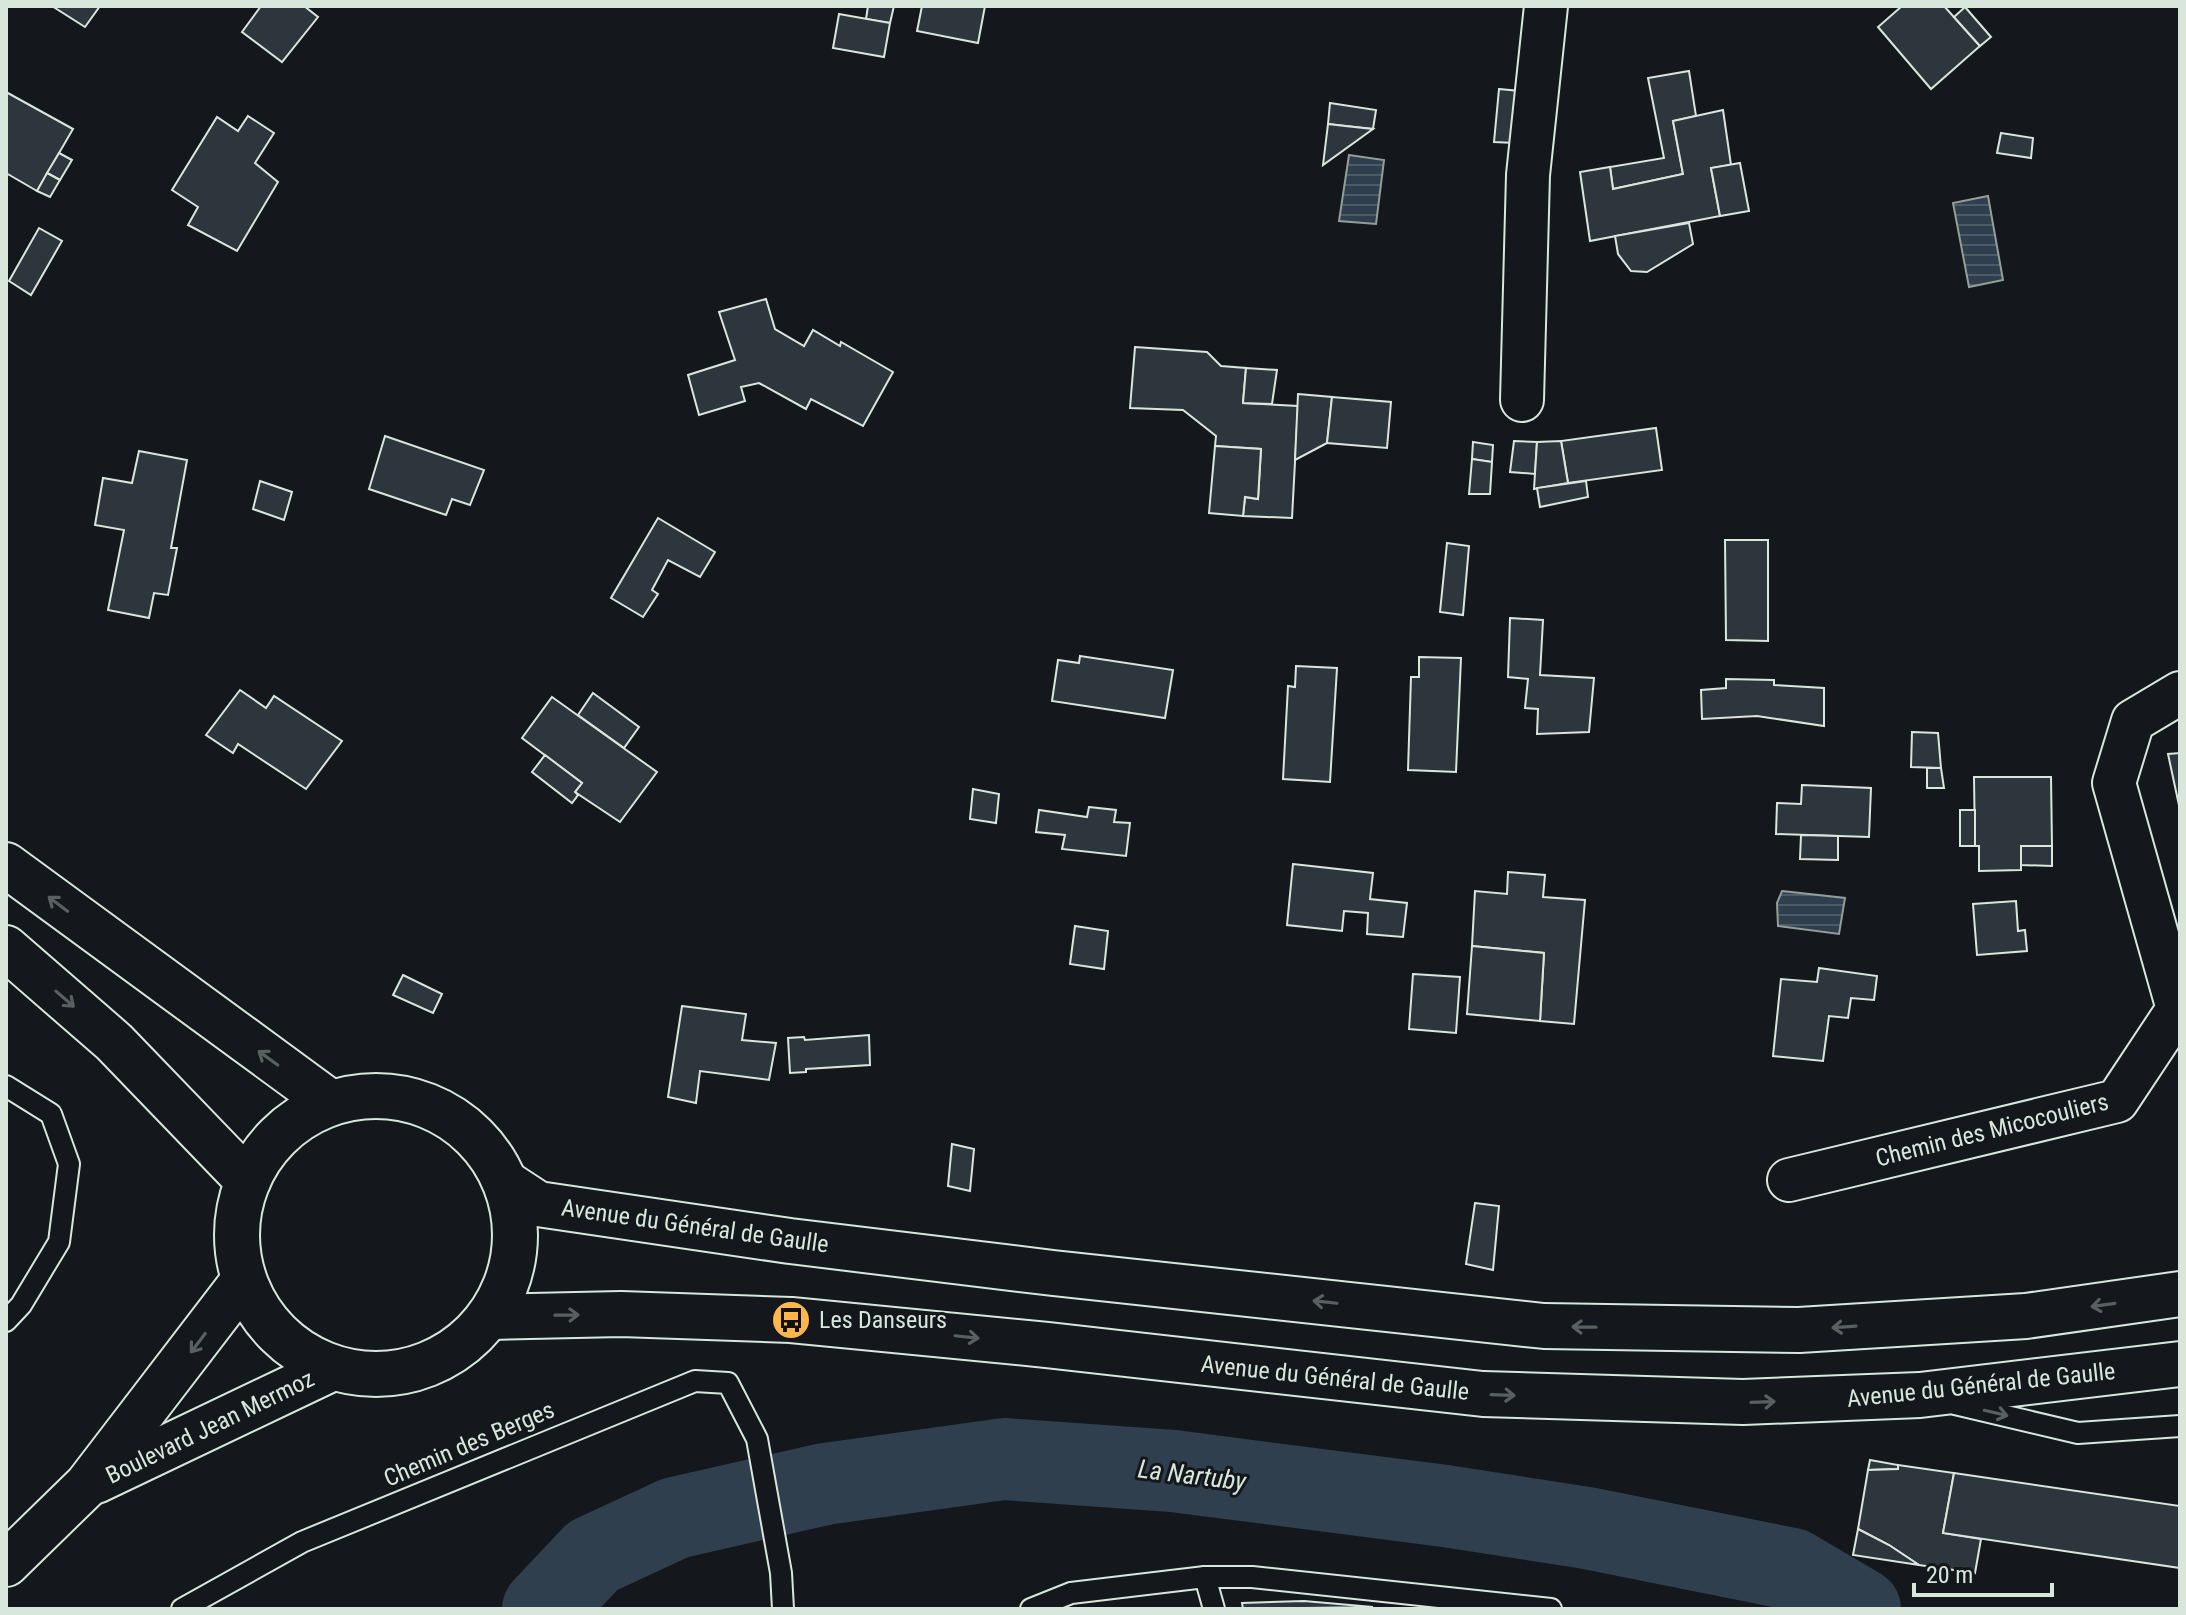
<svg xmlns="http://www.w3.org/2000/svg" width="2186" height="1615" viewBox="0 0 2186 1615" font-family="'Roboto Condensed',sans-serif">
  <defs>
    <pattern id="water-rules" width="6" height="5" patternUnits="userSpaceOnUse" patternTransform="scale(2)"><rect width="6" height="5" fill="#2f3f4d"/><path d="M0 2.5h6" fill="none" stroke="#4c5b66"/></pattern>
  </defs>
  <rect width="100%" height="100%" fill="#14181c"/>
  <g fill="url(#water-rules)" stroke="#939e99" stroke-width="2">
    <polygon points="1349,155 1384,160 1376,224 1339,221"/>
    <polygon points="1988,196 2003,280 1969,287 1953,203"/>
    <polygon points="1782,891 1845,898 1839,934 1778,926 1777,903"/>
  </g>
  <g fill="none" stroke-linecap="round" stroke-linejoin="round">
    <polyline stroke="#2f3f4d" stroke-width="82" points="543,1609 593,1556 675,1518 825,1484 1004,1459 1173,1471 1445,1506 1587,1528 1792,1569 1860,1609"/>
  </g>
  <g fill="#2c363c" stroke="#d8e6dc" stroke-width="2">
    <polygon points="52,6 100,6 85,27"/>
    <polygon points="261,6 304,6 318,17 282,62 242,32"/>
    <polygon points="868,6 894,6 890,23 866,19"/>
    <polygon points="922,6 985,6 978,43 917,31"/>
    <polygon points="1902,6 1944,6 1980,46 1931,89 1878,27"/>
    <polygon points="1965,7 1991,37 1980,46 1954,17"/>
    <polygon points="839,14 890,23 884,57 833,48"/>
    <polygon points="1689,71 1696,116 1673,121 1683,174 1613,189 1610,167 1664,158 1648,78"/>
    <polygon points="1499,89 1520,91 1515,143 1494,142"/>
    <polygon points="6,92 73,129 37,191 6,173"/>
    <polygon points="1330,103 1376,110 1373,129 1328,124"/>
    <polygon points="1723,110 1731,165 1711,168 1720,216 1590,241 1580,172 1610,167 1613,189 1683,174 1673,121"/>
    <polygon points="248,116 274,133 255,163 278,182 237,251 188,225 198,207 172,190 217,117 238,131"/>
    <polygon points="1328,124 1345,126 1373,129 1323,165"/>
    <polygon points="2001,133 2033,138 2031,158 1997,153"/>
    <polygon points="59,153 72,160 60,180 47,173"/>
    <polygon points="1740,163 1749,211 1720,216 1711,168"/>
    <polygon points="47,173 60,180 50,197 37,191"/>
    <polygon points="1689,223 1693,244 1647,272 1631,271 1618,254 1615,236"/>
    <polygon points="39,228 62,241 31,295 9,281"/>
    <polygon points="766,299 775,329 804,346 813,330 840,346 841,342 893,372 863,426 811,399 806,409 759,383 741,387 745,401 699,415 688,375 735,360 719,312"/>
    <polygon points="1135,347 1207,352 1221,366 1246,368 1243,403 1298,406 1292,518 1243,516 1245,497 1258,499 1261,449 1215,446 1216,436 1183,410 1130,408"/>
    <polygon points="1246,368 1277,370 1272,404 1243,403"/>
    <polygon points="1298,394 1332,397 1327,443 1295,460"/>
    <polygon points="1332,397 1391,402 1387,448 1327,443"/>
    <polygon points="1656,428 1662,470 1568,483 1561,441"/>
    <polygon points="385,436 484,470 470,505 452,499 446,515 369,489"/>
    <polygon points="1514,441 1537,442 1535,474 1510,472"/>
    <polygon points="1561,441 1568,483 1534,489 1537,442"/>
    <polygon points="1473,442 1493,445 1492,462 1472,459"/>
    <polygon points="1215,446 1261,449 1258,499 1245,497 1243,516 1209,513"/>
    <polygon points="139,451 187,460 171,548 177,548 168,595 154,593 149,618 108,610 124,530 95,525 103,478 132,483"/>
    <polygon points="1472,459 1492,462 1490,494 1469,494"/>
    <polygon points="260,481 292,492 284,520 253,509"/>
    <polygon points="1586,481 1588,497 1540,507 1537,488"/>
    <polygon points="658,518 715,552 700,577 668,560 652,590 658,594 643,617 611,598"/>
    <polygon points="1725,540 1768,540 1768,641 1726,640"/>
    <polygon points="1447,543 1469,546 1463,615 1440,612"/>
    <polygon points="1510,618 1543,620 1540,675 1594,678 1589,732 1537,734 1538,709 1525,708 1528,679 1508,677"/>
    <polygon points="1080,656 1173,670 1165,718 1052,701 1058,660 1079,663"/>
    <polygon points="1419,657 1461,658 1456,772 1408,770 1411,677 1419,677"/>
    <polygon points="1296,666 1337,668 1330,782 1283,779 1288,686 1295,687"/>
    <polygon points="1726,679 1774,680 1774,685 1824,688 1824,726 1757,716 1702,719 1701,690 1726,688"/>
    <polygon points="240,690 266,708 274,696 342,741 306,789 238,744 233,753 206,735"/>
    <polygon points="593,693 639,727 624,748 578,715"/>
    <polygon points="552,697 657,772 620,822 575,792 582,783 522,738"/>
    <polygon points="1912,732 1938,733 1941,768 1911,767"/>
    <polygon points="2180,753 2180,810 2168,754"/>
    <polygon points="545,755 582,783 575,792 578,795 572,803 532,772"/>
    <polygon points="1927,768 1941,768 1944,788 1927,788"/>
    <polygon points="1974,777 2051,777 2052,846 2021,846 2021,870 1979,871 1979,846 1975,846"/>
    <polygon points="1802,785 1871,788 1869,837 1776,834 1777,803 1801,804"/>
    <polygon points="973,789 999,794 996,823 970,819"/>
    <polygon points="1089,807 1116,810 1114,822 1130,823 1126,856 1062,849 1065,835 1036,832 1039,810 1087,817"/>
    <rect x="1960" y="810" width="15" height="36"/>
    <polygon points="1801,835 1838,836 1838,860 1800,859"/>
    <polygon points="2021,846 2052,846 2052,866 2021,865"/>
    <polygon points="1293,864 1373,873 1370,899 1407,903 1403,937 1367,934 1368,913 1344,911 1342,931 1287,925"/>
    <polygon points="1508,872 1545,875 1543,897 1585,900 1574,1024 1540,1021 1544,953 1472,946 1475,891 1507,894"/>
    <polygon points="2016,901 2018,931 2025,930 2027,951 1977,955 1973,904"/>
    <polygon points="1075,926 1108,931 1104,969 1070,964"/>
    <polygon points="1472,946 1544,953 1540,1021 1467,1014"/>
    <polygon points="1819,968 1877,976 1874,1000 1851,998 1848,1018 1829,1016 1823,1061 1773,1056 1781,979 1817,982"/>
    <polygon points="1413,974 1460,977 1456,1033 1409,1029"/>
    <polygon points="403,975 442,994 433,1013 393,995"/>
    <polygon points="682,1006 746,1014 742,1040 776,1043 769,1080 700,1071 696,1103 668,1097"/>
    <polygon points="869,1035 870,1065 806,1069 806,1072 790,1073 788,1038 804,1037 805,1040"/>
    <polygon points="952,1144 974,1149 970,1191 948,1186"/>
    <polygon points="1475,1203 1499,1206 1493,1270 1466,1264"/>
    <polygon points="1870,1460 1898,1465 1898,1469 1868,1470"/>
    <polygon points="1898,1465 1954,1473 1943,1533 1981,1539 1975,1573 1919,1565 1889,1545 1858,1529 1868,1470 1898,1469"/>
    <polygon points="1954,1473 2180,1506 2180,1568 1943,1533"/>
    <polygon points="1858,1529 1889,1545 1919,1565 1853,1555"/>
    <polygon points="1304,1601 1373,1607 1243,1609 1242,1603"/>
  </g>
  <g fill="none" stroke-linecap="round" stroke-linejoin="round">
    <defs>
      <g id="lane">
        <polyline points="6,1086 51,1114 69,1164 59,1242 21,1305 6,1321"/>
        <polyline points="1955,1404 2078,1433 2180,1426"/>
        <polyline points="1205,1577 1214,1609"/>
        <polyline points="182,1609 302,1542 695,1381 728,1383 757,1439 781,1573 783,1609"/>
        <polyline points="1031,1609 1071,1593 1205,1577 1252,1577 1551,1609"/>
      </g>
      <g id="street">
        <polyline points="1522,400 1528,175 1546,6"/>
        <polyline points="1789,1180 2117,1101 2178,1009 2114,783 2133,721 2180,693"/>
      </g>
      <g id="secondary">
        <polyline points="96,1481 333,1368"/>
        <polyline points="6,1564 87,1485 244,1280"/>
      </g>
      <g id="primary">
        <polyline points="6,865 331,1103"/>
        <polyline points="6,948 114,1042 248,1181"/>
        <circle cx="376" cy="1235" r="139"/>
        <polyline points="506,1183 538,1204 790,1241 1053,1273 1544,1326 1799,1330 2026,1316 2180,1294"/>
        <polyline points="490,1317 621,1314 791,1320 1047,1345 1483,1394 1743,1402 1920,1395 2180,1364"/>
      </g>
    </defs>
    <use href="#lane" stroke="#d8e6dc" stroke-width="24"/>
    <use href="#street" stroke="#d8e6dc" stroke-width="46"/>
    <use href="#secondary" stroke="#d8e6dc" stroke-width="48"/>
    <use href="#primary" stroke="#d8e6dc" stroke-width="48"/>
    <use href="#lane" stroke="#14181c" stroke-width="20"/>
    <use href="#street" stroke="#14181c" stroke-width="42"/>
    <use href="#secondary" stroke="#14181c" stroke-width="44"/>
    <use href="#primary" stroke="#14181c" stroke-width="44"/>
  </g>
  <defs><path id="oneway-shaft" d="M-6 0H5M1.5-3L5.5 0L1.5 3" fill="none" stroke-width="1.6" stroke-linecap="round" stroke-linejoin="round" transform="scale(2)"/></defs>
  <g stroke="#59605f">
    <use href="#oneway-shaft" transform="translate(58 904) rotate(-143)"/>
    <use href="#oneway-shaft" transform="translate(65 999) rotate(41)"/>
    <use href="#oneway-shaft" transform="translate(268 1058) rotate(-144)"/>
    <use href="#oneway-shaft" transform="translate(1325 1302) rotate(-174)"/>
    <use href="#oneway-shaft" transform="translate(2103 1305) rotate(172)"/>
    <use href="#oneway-shaft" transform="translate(567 1315) rotate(-1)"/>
    <use href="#oneway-shaft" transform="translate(1584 1327) rotate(-179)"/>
    <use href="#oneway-shaft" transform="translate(1844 1327) rotate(176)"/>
    <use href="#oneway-shaft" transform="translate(967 1337) rotate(6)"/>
    <use href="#oneway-shaft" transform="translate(198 1343) rotate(127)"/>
    <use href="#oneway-shaft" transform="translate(1503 1395) rotate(2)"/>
    <use href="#oneway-shaft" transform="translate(1763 1402) rotate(-2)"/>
    <use href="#oneway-shaft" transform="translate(1996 1413) rotate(13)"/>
  </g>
  <defs>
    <symbol id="bus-disc" viewBox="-11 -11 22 22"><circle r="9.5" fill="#ffb74d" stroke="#14181c"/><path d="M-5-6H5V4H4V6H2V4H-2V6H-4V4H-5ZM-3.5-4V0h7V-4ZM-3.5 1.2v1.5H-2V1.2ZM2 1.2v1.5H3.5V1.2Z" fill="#111"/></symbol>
  </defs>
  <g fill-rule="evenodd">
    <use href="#bus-disc" x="769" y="1298" width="44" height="44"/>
  </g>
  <g text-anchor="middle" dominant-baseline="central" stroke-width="6" stroke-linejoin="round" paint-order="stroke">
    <g font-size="24" fill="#d8e6dc" stroke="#14181c">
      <text transform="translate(1992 1130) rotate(-14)">Chemin des Micocouliers</text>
      <text transform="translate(695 1226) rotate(8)">Avenue du Général de Gaulle</text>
      <text transform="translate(1335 1378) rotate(6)">Avenue du Général de Gaulle</text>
      <text transform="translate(1981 1385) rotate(-6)">Avenue du Général de Gaulle</text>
      <text transform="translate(210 1427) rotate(-26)">Boulevard Jean Mermoz</text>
      <text transform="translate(469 1444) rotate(-23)">Chemin des Berges</text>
    </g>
    <g font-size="24" fill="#d8e6dc" stroke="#14181c" text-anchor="start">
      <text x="819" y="1320">Les Danseurs</text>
    </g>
    <g font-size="26" font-style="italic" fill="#d8e6dc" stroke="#14181c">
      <text transform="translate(1192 1475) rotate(7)">La Nartuby</text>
    </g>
  </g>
  <rect width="2186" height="1615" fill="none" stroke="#d8e6dc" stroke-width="16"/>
  <path d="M1914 1583v12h138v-12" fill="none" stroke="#d8e6dc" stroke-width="4"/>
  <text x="1926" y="1583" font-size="24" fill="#d8e6dc" stroke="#14181c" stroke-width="6" paint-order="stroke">20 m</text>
</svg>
